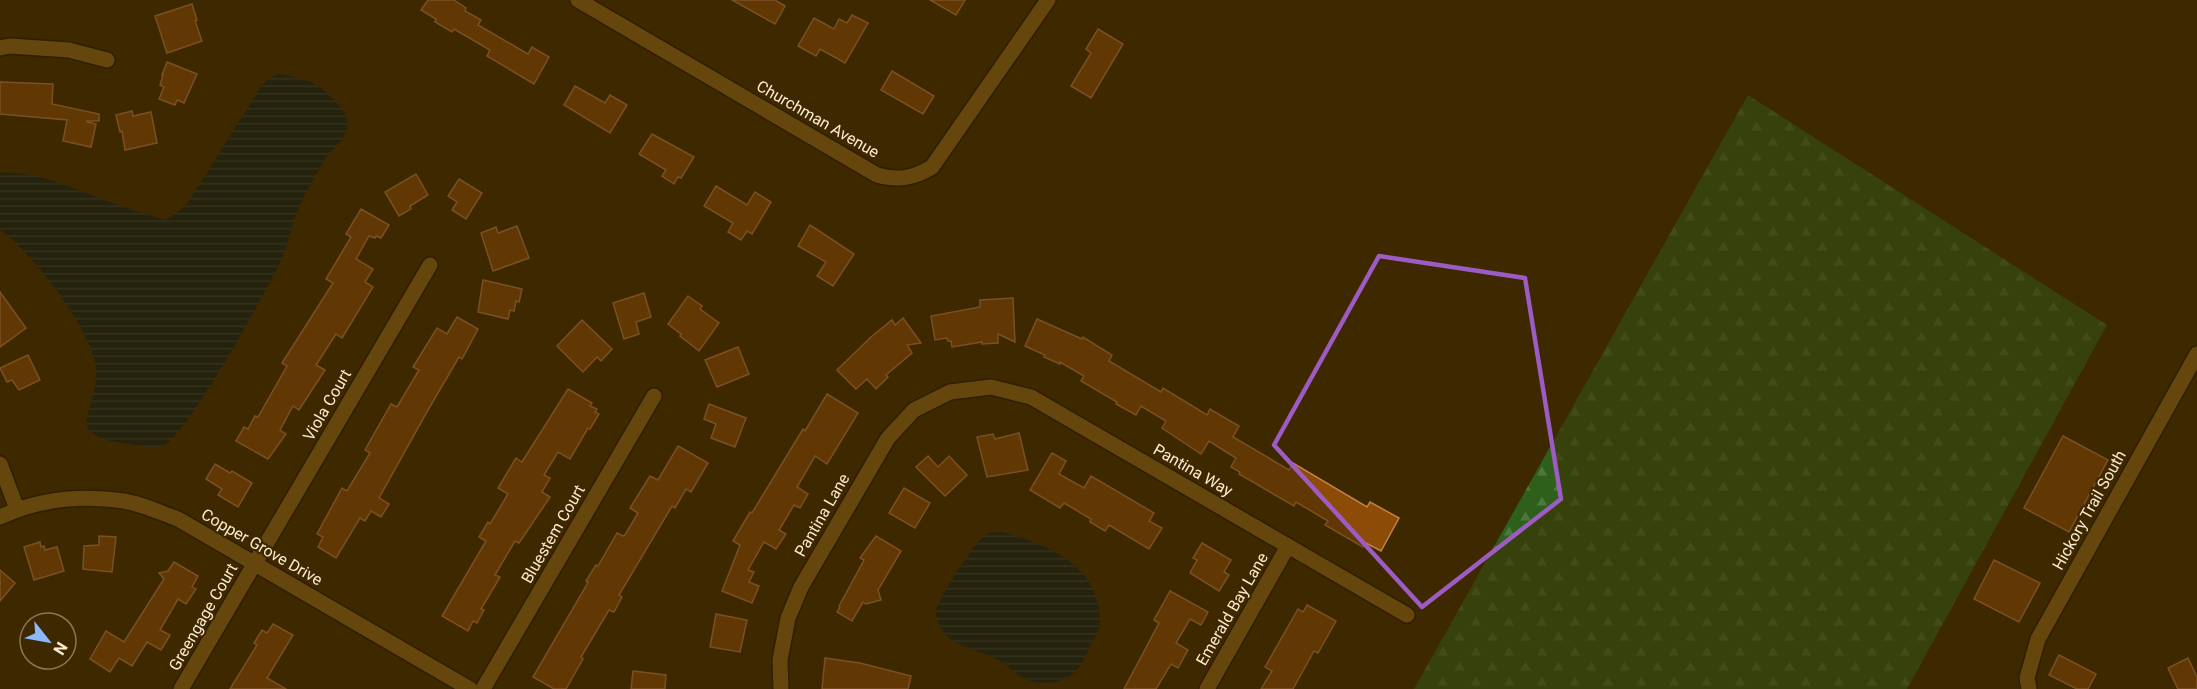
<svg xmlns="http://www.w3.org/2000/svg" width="2197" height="689" viewBox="0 0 2197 689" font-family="Roboto,sans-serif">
  <defs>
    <pattern id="forest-firs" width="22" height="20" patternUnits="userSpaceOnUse" patternTransform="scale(1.5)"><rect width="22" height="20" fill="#2e601c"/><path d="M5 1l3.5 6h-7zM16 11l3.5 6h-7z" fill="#4d773c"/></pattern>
    <pattern id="water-rules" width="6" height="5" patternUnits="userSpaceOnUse" patternTransform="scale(1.5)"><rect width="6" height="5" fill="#071d1e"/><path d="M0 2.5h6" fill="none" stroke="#2c3e3e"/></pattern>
  </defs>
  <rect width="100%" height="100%" fill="#3e2800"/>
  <polygon fill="url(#forest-firs)" points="1748,95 2107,325 1907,689 1414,689"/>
  <g fill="url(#water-rules)">
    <path d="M280,74C290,76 301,78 311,82C322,87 346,108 347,120C349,139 335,146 326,158C316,174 305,193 298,210C291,227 288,245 280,262C267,291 187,435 164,445C152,450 137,445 124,443C110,441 92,439 86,424C89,406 97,389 96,370C95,333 30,250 0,230V173C38,171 72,188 107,201C126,208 145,214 165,220L182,209L189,201L262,85L272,76Z"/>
    <path d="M1002,532C1040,542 1091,562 1098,605C1100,612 1101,620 1099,628C1098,633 1094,639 1091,644C1085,657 1078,674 1064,679C1052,684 1039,684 1028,680C1017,677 1011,668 1002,662C983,649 950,649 940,626C938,622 936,617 936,613C938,598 975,540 988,534C992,532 998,532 1002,532Z"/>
  </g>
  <g fill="#8c4c07" stroke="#c2814d" stroke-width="1.5">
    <polygon points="428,0 454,0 466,8 465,11 481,20 478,25 528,54 532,47 549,57 534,84 487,56 490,50 454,29 452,32 435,22 436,19 421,10"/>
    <polygon points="732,0 775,0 785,6 775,24"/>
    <polygon points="930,0 965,0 956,15"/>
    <polygon points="192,4 197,20 195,21 202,41 167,53 155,16"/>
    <polygon points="852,15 868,23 845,63 820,49 816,56 798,46 814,18 834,29 839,19 847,23"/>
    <polygon points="1098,29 1123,44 1091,98 1071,86 1091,53 1086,49"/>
    <polygon points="167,62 197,74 184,103 177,100 175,105 159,99 164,87 160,85 163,75 162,75"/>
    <polygon points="892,71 934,96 923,114 881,90"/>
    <polygon points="0,82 53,84 52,104 99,114 99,121 87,121 87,122 96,124 91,147 63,141 67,120 0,114"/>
    <polygon points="575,86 605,103 610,95 627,105 610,133 564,105"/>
    <polygon points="132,111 133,116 151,112 157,143 125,150 122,131 120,132 116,115"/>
    <polygon points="652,134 694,157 681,178 678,177 674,184 662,176 666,170 639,154"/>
    <polygon points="416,174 428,195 410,206 411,209 399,216 385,192"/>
    <polygon points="459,179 482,193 466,219 452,210 457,202 448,196"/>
    <polygon points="716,186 747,205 755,192 771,202 752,234 747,231 741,240 728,232 733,223 704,206"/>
    <polygon points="361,209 389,225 381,238 376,236 375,238 369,236 356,259 373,269 365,282 373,287 342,338 336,334 316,365 325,370 299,410 293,406 280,430 286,434 268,459 236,441 244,427 248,429 255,416 258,417 287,366 282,363 333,283 326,279 351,237 346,234"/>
    <polygon points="810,225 854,254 833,286 817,276 826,262 798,246"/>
    <polygon points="517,226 529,258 493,271 481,233 496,227 498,233"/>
    <polygon points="483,280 522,289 519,302 516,301 514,311 510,310 508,319 478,312"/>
    <polygon points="0,292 26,328 0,347"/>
    <polygon points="644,293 651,317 636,322 639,334 624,339 613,303"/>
    <polygon points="688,296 702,306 700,309 719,323 699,351 680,336 681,334 668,324"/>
    <polygon points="1013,298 1015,342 998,334 998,343 982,344 982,342 952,347 951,341 948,341 947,338 935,340 931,316 980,307 980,300"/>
    <polygon points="457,317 478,329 462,359 459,357 428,410 379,498 389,504 381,517 371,511 365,521 360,518 336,558 318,547 323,537 317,534 342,488 347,491 370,453 365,450 391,404 397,407 419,370 413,367 437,328 447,334"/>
    <polygon points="903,318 921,343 907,345 912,353 886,375 888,377 876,389 867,379 856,389 837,370 871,337 892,320 895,325"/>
    <polygon points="1037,319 1082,339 1083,337 1112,355 1109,361 1161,392 1163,388 1207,415 1210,409 1239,426 1233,437 1289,470 1293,463 1367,507 1370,502 1399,518 1381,551 1366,543 1363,547 1325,525 1328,521 1296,502 1294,506 1239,474 1240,472 1231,467 1236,458 1209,441 1201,454 1162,428 1166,421 1141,406 1136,415 1116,404 1117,402 1081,381 1084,376 1060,362 1060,364 1044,357 1045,355 1025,346"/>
    <polygon points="582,320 612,349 601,361 597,357 583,372 557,346"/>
    <polygon points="738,347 749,374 717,387 705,360"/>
    <polygon points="28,355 40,380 19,390 12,380 7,382 0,368"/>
    <polygon points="568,389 592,403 590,406 597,409 595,412 599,414 590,429 588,428 570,459 558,452 544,475 550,478 542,492 550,497 519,543 515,541 495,575 500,577 481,609 484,610 477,623 473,621 468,631 442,616 486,541 479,537 488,522 490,524 508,494 498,488 516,458 522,462"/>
    <polygon points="827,394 858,413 827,464 815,456 797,487 808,494 800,508 794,505 779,530 786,534 776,549 764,542 748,570 754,572 749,582 759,586 752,603 722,591 740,545 733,541 750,512 752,513 803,429 805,431"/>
    <polygon points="709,404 746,418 735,447 711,438 716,424 704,419"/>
    <polygon points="1019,433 1028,470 987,477 977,437 993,434 995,439"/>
    <polygon points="2063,436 2108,460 2069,532 2024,508"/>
    <polygon points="678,446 708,463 691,492 686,489 675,508 672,506 619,595 622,597 614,612 609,610 581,657 583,659 566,689 554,689 533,677 582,593 588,582 586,581 596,565 598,566 617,533 623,536 625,535 638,513 630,508 650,476 658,480"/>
    <polygon points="1052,453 1066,461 1059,474 1084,488 1091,476 1154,513 1149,521 1162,528 1149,549 1109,525 1105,531 1090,522 1091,519 1064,503 1060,508 1030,490"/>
    <polygon points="928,456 938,467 949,456 967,475 945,496 916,467"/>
    <polygon points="215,464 230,473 232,471 252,483 238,507 218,495 222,489 206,479"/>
    <polygon points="904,488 930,503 915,528 889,513"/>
    <polygon points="99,536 116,537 112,572 83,569 84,546 99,545"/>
    <polygon points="876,536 901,551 878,590 881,600 866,604 863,602 852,621 837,612 840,607 839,606 864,560 860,558"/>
    <polygon points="40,542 41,547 44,546 45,550 57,547 64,571 34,580 24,547"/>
    <polygon points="1202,543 1231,560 1224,572 1229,575 1219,591 1190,573 1197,560 1193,558"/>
    <polygon points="1994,560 2040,583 2019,622 1974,599"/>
    <polygon points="174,562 198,576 192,587 196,589 186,604 178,599 160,630 170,635 161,650 147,642 132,666 119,658 110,672 90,659 106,631 124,642 164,579 159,573 168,571"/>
    <polygon points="0,570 15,583 0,601"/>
    <polygon points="1170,591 1208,612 1201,625 1190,619 1176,643 1188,650 1178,668 1171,664 1156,689 1124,689 1159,623 1154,620"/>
    <polygon points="1307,605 1336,621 1318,653 1314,651 1293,689 1261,689 1272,671 1265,667 1298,609 1303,612"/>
    <polygon points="716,614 747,620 740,652 710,647"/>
    <polygon points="273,624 293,635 267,678 286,689 230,689 257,645 254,643 262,630 267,633"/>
    <polygon points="2059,655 2096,674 2088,689 2077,689 2049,675"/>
    <polygon points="825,658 860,663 911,676 908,689 822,689"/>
    <polygon points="2188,658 2197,677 2197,689 2178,689 2168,668"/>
    <polygon points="633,671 666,675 665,689 631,689"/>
  </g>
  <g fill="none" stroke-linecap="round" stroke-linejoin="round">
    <defs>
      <g id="minor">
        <path d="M578,0L877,175C898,181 914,178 932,167L1048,0"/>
        <polyline points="0,48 10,46 69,50 107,60"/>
        <polyline points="0,464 17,509"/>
        <path d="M0,517C39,499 82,495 124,501C142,504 161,513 178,519L470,689"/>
        <polyline points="181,689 430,265"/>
        <polyline points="483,689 654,396"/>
        <polyline points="781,689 780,660 788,618 801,587 888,438 914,410 950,392 991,387 1031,397 1407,615"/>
        <polyline points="1207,689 1288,546"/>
        <polyline points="2029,689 2027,678 2038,639 2197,354"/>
      </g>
    </defs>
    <use href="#minor" stroke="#1f1200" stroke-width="18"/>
    <use href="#minor" stroke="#956b1c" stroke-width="15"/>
  </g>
  <path d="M0 0H2197V689H0ZM1379,256L1525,278L1561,499L1422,607L1274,445Z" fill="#3e2800" fill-opacity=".55" fill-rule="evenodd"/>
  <path fill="none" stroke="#9c5cc3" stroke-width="4.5" stroke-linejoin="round" d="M1379,256L1525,278L1561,499L1422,607L1274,445Z"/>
  <g text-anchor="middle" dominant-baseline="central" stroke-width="4.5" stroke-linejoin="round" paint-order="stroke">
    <g font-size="16" fill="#fdebcf" stroke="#3e2800">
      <text transform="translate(818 119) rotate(30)">Churchman Avenue</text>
      <text transform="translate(327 405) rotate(-60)">Viola Court</text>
      <text transform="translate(1193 470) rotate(30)">Pantina Way</text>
      <text transform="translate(2089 510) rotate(-61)">Hickory Trail South</text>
      <text transform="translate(822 515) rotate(-60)">Pantina Lane</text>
      <text transform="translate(553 534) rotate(-60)">Bluestem Court</text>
      <text transform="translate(262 547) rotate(30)">Copper Grove Drive</text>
      <text transform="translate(1232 609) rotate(-60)">Emerald Bay Lane</text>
      <text transform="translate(203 617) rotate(-60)">Greengage Court</text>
    </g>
  </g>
  <g transform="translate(48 641) rotate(121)"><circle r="28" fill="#3e2800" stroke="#8a7653" stroke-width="1.5"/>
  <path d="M0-4.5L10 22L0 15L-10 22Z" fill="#8db9fc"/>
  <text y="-9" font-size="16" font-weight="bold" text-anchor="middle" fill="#fdebcf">N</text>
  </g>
</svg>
